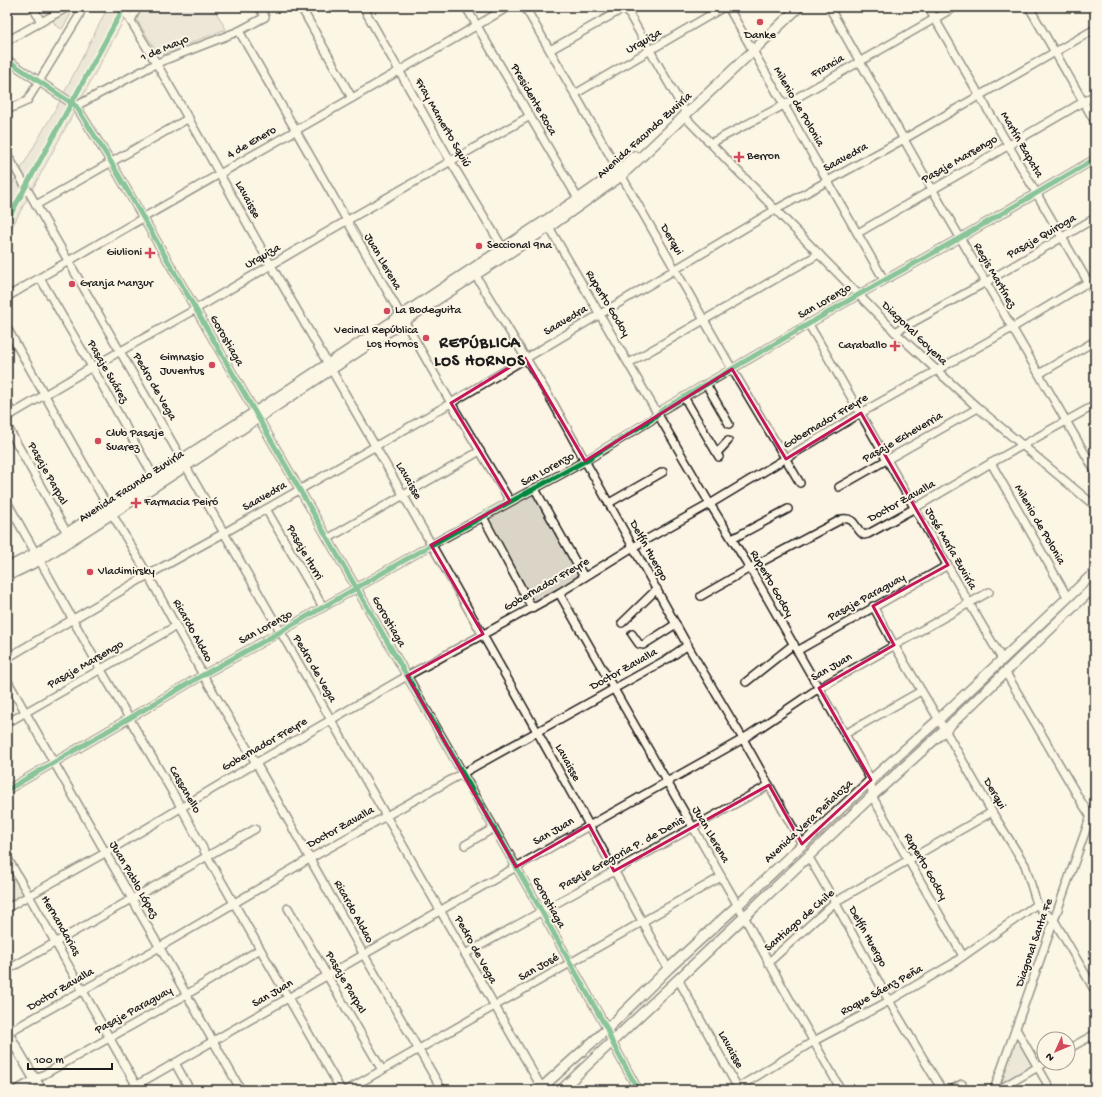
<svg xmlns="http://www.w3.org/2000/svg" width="1102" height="1097" viewBox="0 0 1102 1097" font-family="'Gochi Hand',sans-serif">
  <rect width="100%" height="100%" fill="#fcf5e5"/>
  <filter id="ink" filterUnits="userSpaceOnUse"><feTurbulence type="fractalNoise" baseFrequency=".025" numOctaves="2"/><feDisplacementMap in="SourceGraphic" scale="8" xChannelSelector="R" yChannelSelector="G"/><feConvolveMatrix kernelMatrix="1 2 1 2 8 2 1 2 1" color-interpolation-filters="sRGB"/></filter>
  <g filter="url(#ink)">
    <g fill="#dbd5c8" stroke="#7c7872">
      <polygon points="108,7 131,7 7,236 7,193 59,103"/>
      <polygon points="141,7 213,7 226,29 163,54 155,49 135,17"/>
      <polygon points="68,10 71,14 62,29 56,26 52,19"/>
      <polygon points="533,493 581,578 535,604 487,519"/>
      <polygon points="7,857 29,895 7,908"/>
      <polygon points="1016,1034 1034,1065 1004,1083 1000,1081"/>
    </g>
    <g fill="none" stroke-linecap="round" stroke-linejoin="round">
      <defs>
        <g id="minor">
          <polyline points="33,7 41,22"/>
          <path d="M122,7C176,92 222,180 272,267C407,500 540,733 668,969"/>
          <polyline points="301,7 352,98"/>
          <polyline points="363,7 451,162 503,248"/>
          <polyline points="466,7 580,202"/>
          <polyline points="525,7 732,369 800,483"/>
          <polyline points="625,7 684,110 685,117 895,332 978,408 1095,506"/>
          <polyline points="728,7 884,280"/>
          <polyline points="829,7 932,189 1095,471"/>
          <polyline points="928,7 1095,294"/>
          <polyline points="1029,7 1095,122"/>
          <polyline points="131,20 138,7"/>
          <polyline points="239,31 451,403 510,501"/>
          <polyline points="7,41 68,7"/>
          <polyline points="550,50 626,7"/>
          <polyline points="7,60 76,106 111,162 407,676 542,912 607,1029 612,1042 638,1090"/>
          <polyline points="575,94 724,7"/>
          <polyline points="76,106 157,63 239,31 265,17 259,7"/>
          <polyline points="7,110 27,101 79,16 82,7"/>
          <polyline points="711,143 784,105 955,7"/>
          <polyline points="7,154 543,1090"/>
          <polyline points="36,205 189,118"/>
          <polyline points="549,227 710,504 750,568 871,780 872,796 963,956"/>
          <polyline points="858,233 1095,95"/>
          <polyline points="473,271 553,403 689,648 743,739 802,844"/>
          <polyline points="40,278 92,367 154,477"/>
          <path d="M7,297C173,199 342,106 508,7"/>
          <path d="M808,323C874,435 936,548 1002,659"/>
          <polyline points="7,328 108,507 148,575 203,675 256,763 364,955 442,1090"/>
          <polyline points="895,332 986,282 1095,218"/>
          <polyline points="629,363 819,254"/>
          <polyline points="1039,374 1095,341"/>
          <polyline points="706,384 729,424"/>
          <polyline points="684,397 719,457"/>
          <polyline points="7,405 13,413"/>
          <polyline points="7,417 92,367 196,309 346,221 530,116"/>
          <polyline points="7,426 67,533"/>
          <polyline points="717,453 728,441"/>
          <polyline points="991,463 1068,598"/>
          <polyline points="839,487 978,408"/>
          <polyline points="535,489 584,577"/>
          <polyline points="7,502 101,670 181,807 207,856 341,1090"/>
          <polyline points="609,503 663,472"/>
          <polyline points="266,509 323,607"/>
          <polyline points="483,517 532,608"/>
          <polyline points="329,538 480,451"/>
          <polyline points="732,539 788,509"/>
          <path d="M559,593L745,918C775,976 809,1032 841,1090"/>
          <path d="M701,596L750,568L842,519C857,517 854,529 864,535L868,534L915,508L991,463L1095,405"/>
          <polyline points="873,606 894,645 945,730 992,812 1025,865 1037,904 1042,911 1054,920 1095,991"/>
          <polyline points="622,623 657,589"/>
          <polyline points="632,634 639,644 643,645 676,624"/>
          <polyline points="797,651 948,565"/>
          <polyline points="7,658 148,575 224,533 451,403 775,210 904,139 1095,29"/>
          <polyline points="1006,673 1080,800 1095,823"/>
          <polyline points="7,680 241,1090"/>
          <polyline points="746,682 794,644"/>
          <polyline points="7,723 176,626"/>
          <polyline points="845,734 921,691"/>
          <polyline points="7,790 203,675 280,632 431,545 585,461 651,420 662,410 858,295 960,238 1095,159"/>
          <polyline points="465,845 494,828"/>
          <polyline points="808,856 835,902 889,1001 942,1090"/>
          <polyline points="7,857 139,1090"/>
          <polyline points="7,908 105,853 256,763 407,676 559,593 633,547 710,504 861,413 1012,328 1095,278"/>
          <polyline points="288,908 382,1070"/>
          <polyline points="465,954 769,785"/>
          <polyline points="768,963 835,902 992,812"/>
          <polyline points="7,970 255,829"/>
          <polyline points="678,979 739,1090"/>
          <polyline points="1016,1029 1051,1090"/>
          <polyline points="7,1033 158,948 311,858 669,658 688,645"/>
          <polyline points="1068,1049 1095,1034"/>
          <polyline points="175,1063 190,1090"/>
          <polyline points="16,1090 186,995 260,949"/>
          <polyline points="128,1090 516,867 743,739 819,688 989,592"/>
          <path d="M347,1090C472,1019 596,947 721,877"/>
          <polyline points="734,1090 814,1041 889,1001 952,964 1037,904"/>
          <polyline points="951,1090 962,1084"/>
          <polyline points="994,1090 1095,804"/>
          <polyline points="998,1090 1045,1063"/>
        </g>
        <g id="major">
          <polyline points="7,568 36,553 67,533 255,412 578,199 618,171 634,156"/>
          <polyline points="7,576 40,560 186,466 404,321 549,227 621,176 799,7"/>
          <polyline points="7,1032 41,1090"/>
          <polyline points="539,1090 607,1029 668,969 738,905 871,780 938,720 1095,572"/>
          <polyline points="561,1090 872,796 945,730 1095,586"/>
        </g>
      </defs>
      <use href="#minor" stroke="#1c1c1c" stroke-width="10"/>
      <use href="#major" stroke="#1c1c1c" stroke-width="12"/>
      <use href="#minor" stroke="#fcf5e5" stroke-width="7"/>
      <use href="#major" stroke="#fcf5e5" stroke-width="9"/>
      <defs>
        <g id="cycleway">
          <polyline points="7,60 76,106 111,162 407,676 542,912 607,1029 612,1042 638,1090"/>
          <polyline points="7,221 124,7"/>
          <polyline points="7,790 203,675 280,632 431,545 585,461 651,420 662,410 858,295 960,238 1095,159"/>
        </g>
      </defs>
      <use href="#cycleway" stroke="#fcf5e5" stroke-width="8"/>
      <use href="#cycleway" stroke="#00873e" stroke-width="5"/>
    </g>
  </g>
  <path d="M0 0H1102V1097H0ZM525,358L585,461L732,369L786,459L861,413L948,565L873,606L894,645L819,688L871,780L802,844L769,785L614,871L589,825L516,867L407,676L483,634L431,545L510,501L451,403Z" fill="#fcf5e5" fill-opacity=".55" fill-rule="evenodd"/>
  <path fill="none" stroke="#c2185b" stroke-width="3" stroke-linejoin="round" d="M525,358L585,461L732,369L786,459L861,413L948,565L873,606L894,645L819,688L871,780L802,844L769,785L614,871L589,825L516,867L407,676L483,634L431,545L510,501L451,403Z"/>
  <g fill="#d1495b" stroke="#fcf5e5" stroke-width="1.5">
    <circle cx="760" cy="22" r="4"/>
    <path d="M737 151h4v4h4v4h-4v4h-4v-4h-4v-4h4z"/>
    <circle cx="479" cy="246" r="4"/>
    <path d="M148 247h4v4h4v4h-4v4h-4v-4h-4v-4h4z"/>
    <circle cx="72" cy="284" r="4"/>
    <circle cx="387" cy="311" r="4"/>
    <circle cx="426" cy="338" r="4"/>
    <path d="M893 340h4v4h4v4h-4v4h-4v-4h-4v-4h4z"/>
    <circle cx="212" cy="365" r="4"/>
    <circle cx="98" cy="441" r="4"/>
    <path d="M134 497h4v4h4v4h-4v4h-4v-4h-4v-4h4z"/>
    <circle cx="90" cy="572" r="4"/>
  </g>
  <g text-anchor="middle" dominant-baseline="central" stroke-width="4" stroke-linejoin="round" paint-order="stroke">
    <g font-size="12" fill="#1c1c1c" stroke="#fcf5e5" text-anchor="start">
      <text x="760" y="36" text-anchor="middle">Danke</text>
      <text x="747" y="157">Berron</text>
      <text x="487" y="246">Seccional 9na</text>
      <text x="142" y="253" text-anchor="end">Giulioni</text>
      <text x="80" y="284">Granja Manzur</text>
      <text x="395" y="311">La Bodeguita</text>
      <text x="418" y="331" text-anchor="end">Vecinal República<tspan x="418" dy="14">Los Hornos</tspan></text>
      <text x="887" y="346" text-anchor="end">Caraballo</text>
      <text x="204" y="358" text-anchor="end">Gimnasio<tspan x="204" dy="14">Juventus</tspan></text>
      <text x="106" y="434">Club Pasaje<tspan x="106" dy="14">Suarez</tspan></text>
      <text x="144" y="503">Farmacia Peiró</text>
      <text x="98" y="572">Vladimirsky</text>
    </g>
    <g font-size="12" fill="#1c1c1c" stroke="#fcf5e5">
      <text transform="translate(644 42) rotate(-30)">Urquiza</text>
      <text transform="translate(165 49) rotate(-23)">1 de Mayo</text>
      <text transform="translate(828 67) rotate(-30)">Francia</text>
      <text transform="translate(533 100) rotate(60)">Presidente Roca</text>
      <text transform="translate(798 107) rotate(60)">Milenio de Polonia</text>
      <text transform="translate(442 123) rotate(60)">Fray Mamerto Squiú</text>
      <text transform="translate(645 136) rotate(-42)">Avenida Facundo Zuviría</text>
      <text transform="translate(252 143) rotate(-30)">4 de Enero</text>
      <text transform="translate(1021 145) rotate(60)">Martín Zapata</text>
      <text transform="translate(846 158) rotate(-29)">Saavedra</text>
      <text transform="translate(960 160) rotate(-30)">Pasaje Marsengo</text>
      <text transform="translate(247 200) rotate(61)">Lavaisse</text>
      <text transform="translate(1042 237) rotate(-30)">Pasaje Quiroga</text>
      <text transform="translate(671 240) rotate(60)">Derqui</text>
      <text transform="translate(263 257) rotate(-30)">Urquiza</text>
      <text transform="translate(382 262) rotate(60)">Juan Llerena</text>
      <text transform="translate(994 276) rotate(60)">Regis Martínez</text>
      <text transform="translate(825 302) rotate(-30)">San Lorenzo</text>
      <text transform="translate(607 304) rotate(59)">Ruperto Godoy</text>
      <text transform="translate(566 321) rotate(-31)">Saavedra</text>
      <text transform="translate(914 334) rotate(44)">Diagonal Goyena</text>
      <text transform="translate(226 341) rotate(60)">Gorostiaga</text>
      <text transform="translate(107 372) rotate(60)">Pasaje Suárez</text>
      <text transform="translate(154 387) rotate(60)">Pedro de Vega</text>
      <text transform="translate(826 422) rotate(-31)">Gobernador Freyre</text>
      <text transform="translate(903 438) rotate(-30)">Pasaje Echeverria</text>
      <text transform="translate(548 470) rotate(-29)">San Lorenzo</text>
      <text transform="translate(47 474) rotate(61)">Pasaje Parpal</text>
      <text transform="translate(408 481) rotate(60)">Lavaisse</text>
      <text transform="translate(132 487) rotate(-33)">Avenida Facundo Zuviría</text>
      <text transform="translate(265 497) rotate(-30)">Saavedra</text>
      <text transform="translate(902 502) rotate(-29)">Doctor Zavalla</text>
      <text transform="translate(1039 525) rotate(60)">Milenio de Polonia</text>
      <text transform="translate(950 549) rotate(60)">José María Zuviría</text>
      <text transform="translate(648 551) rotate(61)">Delfín Huergo</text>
      <text transform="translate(304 553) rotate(60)">Pasaje Iturri</text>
      <text transform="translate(771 584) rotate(60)">Ruperto Godoy</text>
      <text transform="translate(547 585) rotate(-30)">Gobernador Freyre</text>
      <text transform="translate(867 598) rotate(-29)">Pasaje Paraguay</text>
      <text transform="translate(388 622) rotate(60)">Gorostiaga</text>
      <text transform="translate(266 628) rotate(-29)">San Lorenzo</text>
      <text transform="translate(192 631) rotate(61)">Ricardo Aldao</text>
      <text transform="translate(86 665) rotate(-30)">Pasaje Marsengo</text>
      <text transform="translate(832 668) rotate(-30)">San Juan</text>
      <text transform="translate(314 669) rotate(60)">Pedro de Vega</text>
      <text transform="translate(624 670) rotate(-29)">Doctor Zavalla</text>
      <text transform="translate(265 745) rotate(-30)">Gobernador Freyre</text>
      <text transform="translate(567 763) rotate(61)">Lavaisse</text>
      <text transform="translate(184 790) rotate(60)">Cassanello</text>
      <text transform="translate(994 794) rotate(60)">Derqui</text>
      <text transform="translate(809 822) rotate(-43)">Avenida Vera Peñaloza</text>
      <text transform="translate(341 828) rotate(-29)">Doctor Zavalla</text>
      <text transform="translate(554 832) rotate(-30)">San Juan</text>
      <text transform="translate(710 835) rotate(60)">Juan Llerena</text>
      <text transform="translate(622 854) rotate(-29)">Pasaje Gregoria P. de Denis</text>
      <text transform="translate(925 867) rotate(60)">Ruperto Godoy</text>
      <text transform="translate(133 880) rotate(60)">Juan Pablo López</text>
      <text transform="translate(548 903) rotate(61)">Gorostiaga</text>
      <text transform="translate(353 912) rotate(61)">Ricardo Aldao</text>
      <text transform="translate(800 921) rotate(-41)">Santiago de Chile</text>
      <text transform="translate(60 926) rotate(60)">Hernandarias</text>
      <text transform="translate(867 937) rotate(61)">Delfín Huergo</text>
      <text transform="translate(1035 943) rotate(-71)">Diagonal Santa Fe</text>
      <text transform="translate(475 950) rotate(61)">Pedro de Vega</text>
      <text transform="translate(539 968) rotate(-30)">San José</text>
      <text transform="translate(345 983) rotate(60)">Pasaje Parpal</text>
      <text transform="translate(61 990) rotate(-30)">Doctor Zavalla</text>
      <text transform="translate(882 991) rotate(-29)">Roque Sáenz Peña</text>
      <text transform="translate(273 994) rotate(-30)">San Juan</text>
      <text transform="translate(134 1011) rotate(-29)">Pasaje Paraguay</text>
      <text transform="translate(730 1050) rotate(61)">Lavaisse</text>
    </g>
    <g font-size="16" font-weight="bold" letter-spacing="1" fill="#1c1c1c" stroke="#fcf5e5">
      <text x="480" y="344">REPÚBLICA<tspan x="480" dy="18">LOS HORNOS</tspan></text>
    </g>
  </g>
  <rect width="1102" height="1097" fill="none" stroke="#fcf5e5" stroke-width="24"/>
  <rect x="12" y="12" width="1078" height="1073" fill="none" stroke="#1c1c1c" stroke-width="1.5" filter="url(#ink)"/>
  <g transform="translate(1056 1051) rotate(226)"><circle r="19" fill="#fcf5e5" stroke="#a29e95"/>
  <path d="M0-3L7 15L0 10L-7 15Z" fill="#d1495b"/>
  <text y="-6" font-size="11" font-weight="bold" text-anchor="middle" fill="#1c1c1c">N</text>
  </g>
  <path d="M28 1063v6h84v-6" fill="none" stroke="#1c1c1c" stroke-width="2"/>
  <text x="34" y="1063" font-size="12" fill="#1c1c1c" stroke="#fcf5e5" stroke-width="3" paint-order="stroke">100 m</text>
</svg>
